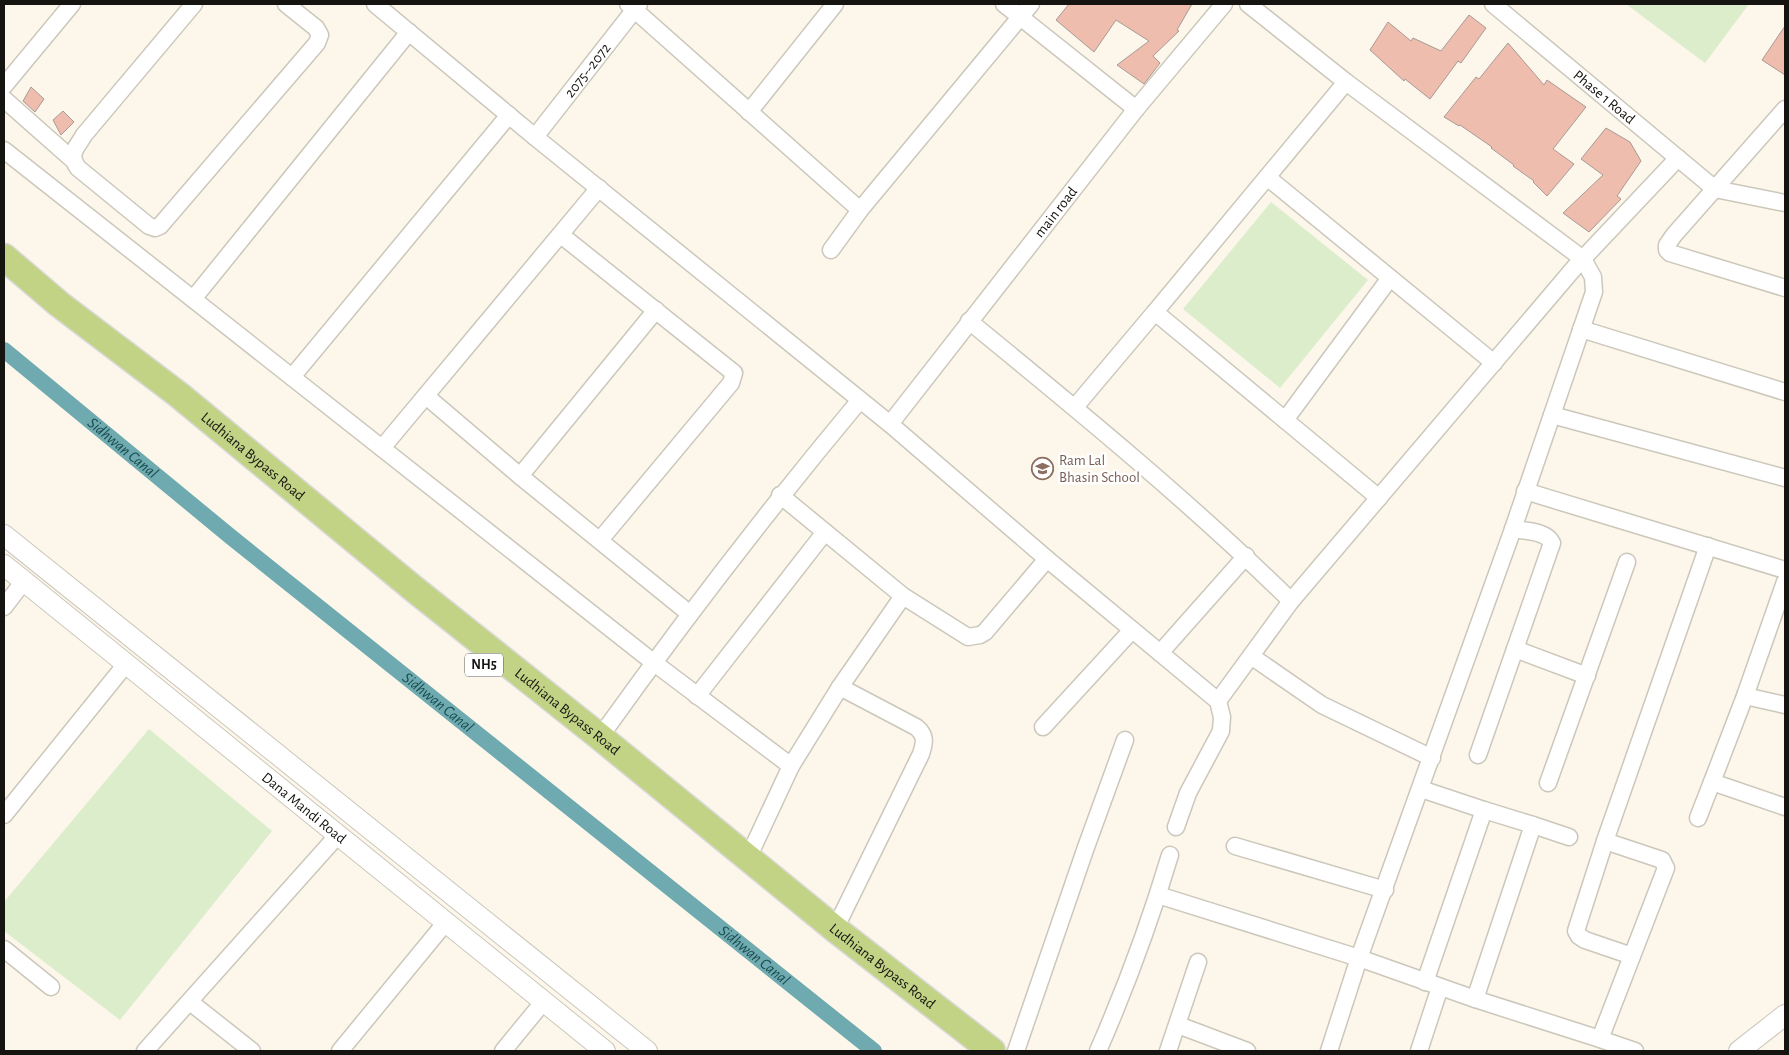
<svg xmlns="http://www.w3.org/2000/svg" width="1789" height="1055" viewBox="0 0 1789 1055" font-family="'Alegreya Sans',sans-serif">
  <rect width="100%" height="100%" fill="#fcf7ea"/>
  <g fill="#dcedcb">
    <polygon points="1626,4 1749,4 1705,63"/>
    <polygon points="1271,202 1368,280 1280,388 1183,309"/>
    <polygon points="149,729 272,831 120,1020 4,931 4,902"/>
  </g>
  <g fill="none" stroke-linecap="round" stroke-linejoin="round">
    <path stroke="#6eaaaf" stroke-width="16" id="s1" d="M4,350L231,537L874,1051"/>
  </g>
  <g fill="#efbdad" stroke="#a89a96">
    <polygon points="1069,4 1192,4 1177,30 1179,31 1153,56 1160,63 1144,84 1117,65 1149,41 1116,20 1094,52 1056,20"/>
    <polygon points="1469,15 1486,28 1461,63 1458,61 1430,99 1405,79 1404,81 1370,50 1388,22 1411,41 1413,38 1441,51"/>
    <polygon points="1785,26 1785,75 1762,60"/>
    <polygon points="1508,43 1544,85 1547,80 1586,107 1553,149 1574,164 1547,196 1533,182 1534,181 1513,166 1514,165 1491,148 1492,147 1460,125 1459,126 1444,117 1476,77 1479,79"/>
    <polygon points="31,87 44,99 35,112 23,101"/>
    <polygon points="63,111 74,122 61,135 53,120"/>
    <polygon points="1606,128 1630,142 1641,161 1617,196 1621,199 1589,232 1563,213 1603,175 1581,159"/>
  </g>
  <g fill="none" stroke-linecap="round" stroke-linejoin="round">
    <defs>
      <g id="minor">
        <path d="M194,4L84,135C76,149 68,153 78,168L149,226L155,228L160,226L317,43L320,35L316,28L286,4"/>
        <polyline points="375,4 535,137 890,424 1047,559 1218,701 1222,717 1221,731 1188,793 1176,827"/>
        <polyline points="628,4 860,210"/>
        <polyline points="1004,4 1136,109"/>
        <polyline points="1248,4 1346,82 1583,259 1593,277 1594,292 1513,529 1359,958 1329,1051"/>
        <path id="s2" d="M1493,4L1715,189L1785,203"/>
        <polyline points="1346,82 1155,312 1379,498"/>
        <polyline points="4,86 72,4"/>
        <polyline points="4,99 73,160"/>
        <polyline points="1785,109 1674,235 1667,245 1667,250 1670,253 1785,288"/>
        <polyline points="749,112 835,4"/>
        <path id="s3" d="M535,137L639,4"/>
        <polyline points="4,150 653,662 791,766 840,687 903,596"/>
        <polyline points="1267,177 1494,363"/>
        <polyline points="561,235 734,373 731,383 600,540"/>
        <polyline points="831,250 860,210 1031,4"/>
        <polyline points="193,299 409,32"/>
        <path d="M969,321C1079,411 1190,502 1291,601"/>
        <polyline points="1581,329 1785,392"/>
        <polyline points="292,377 509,115"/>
        <polyline points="426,396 520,476 690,614"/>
        <polyline points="1075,407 1155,312"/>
        <polyline points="1552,415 1785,478"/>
        <polyline points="1285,420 1390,278"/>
        <path id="s4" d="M890,424L1136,109L1224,4"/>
        <polyline points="382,448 599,188"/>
        <polyline points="520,476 656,310"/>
        <polyline points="1525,491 1785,570"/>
        <polyline points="780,495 903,596 968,637 980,635 985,632 1047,559"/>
        <polyline points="1785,582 1745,696 1712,782 1785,807"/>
        <polyline points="4,607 24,581"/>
        <polyline points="1515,649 1587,676"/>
        <polyline points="1160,653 1246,556"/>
        <polyline points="1251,656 1322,705 1432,758"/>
        <polyline points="697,696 825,532"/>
        <polyline points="1745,696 1785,705"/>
        <polyline points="1218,701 1291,601 1575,267 1678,158"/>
        <polyline points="1043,727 1132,630"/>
        <path d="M600,737C683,621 769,509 860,400"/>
        <path d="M1478,755L1552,543C1547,531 1525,531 1513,529"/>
        <polyline points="1548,783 1627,562"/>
        <polyline points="1421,789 1484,810 1425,982"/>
        <polyline points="4,815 126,664"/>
        <polyline points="1698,818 1712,782"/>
        <polyline points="1533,825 1569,837"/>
        <polyline points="1605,841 1576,931 1579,936 1585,940 1632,956"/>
        <polyline points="1235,846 1385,890"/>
        <polyline points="748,858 791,766"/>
        <polyline points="1158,895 1359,958 1475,999 1600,1039"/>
        <path d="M835,929L921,754C925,742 926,735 916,727L840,687"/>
        <polyline points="4,949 51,987"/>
        <polyline points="1475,999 1533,825 1484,810"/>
        <polyline points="190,1002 252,1051"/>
        <polyline points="1178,1025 1247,1051"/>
        <polyline points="145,1051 338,835"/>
        <polyline points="340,1051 446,922"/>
        <polyline points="503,1051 544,1001"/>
        <polyline points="1016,1051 1085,850 1125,740"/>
        <path d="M1098,1051C1126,987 1150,922 1170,855"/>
        <polyline points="1168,1051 1198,962"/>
        <polyline points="1419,1051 1440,987"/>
        <polyline points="1635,1051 1600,1039 1666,868 1662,860 1605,841 1708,546"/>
      </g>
      <g id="tertiary">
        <polyline points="4,535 647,1051"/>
        <path id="s5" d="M4,565L605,1051"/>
        <polyline points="1739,1051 1785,1015"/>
      </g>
      <g id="trunk">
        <path id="s6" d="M4,257L59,304L179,395L414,589L600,737L835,929L992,1051"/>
      </g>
    </defs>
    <use href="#minor" stroke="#ccc7bb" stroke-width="19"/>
    <use href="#tertiary" stroke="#ccc7bb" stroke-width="22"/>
    <use href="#trunk" stroke="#dad9d9" stroke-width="29"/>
    <use href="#minor" stroke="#fff" stroke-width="16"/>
    <use href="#tertiary" stroke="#fff" stroke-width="20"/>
    <use href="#trunk" stroke="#c2d386" stroke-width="26"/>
  </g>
  <defs>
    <symbol id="school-ring" viewBox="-11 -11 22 22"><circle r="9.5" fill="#fff" stroke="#8d6e63" stroke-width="1.5"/><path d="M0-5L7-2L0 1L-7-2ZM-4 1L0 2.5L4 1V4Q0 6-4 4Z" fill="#8d6e63"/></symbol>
  </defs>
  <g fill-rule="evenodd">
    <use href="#school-ring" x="1030" y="456" width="25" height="25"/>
  </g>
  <g text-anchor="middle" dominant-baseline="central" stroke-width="5" stroke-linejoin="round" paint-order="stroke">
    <rect fill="#fff" stroke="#5c5a58" stroke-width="1" x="465" y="653.5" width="38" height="23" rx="4"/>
    <g font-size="14" font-weight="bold" fill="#161410">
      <text x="484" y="665">NH5</text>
    </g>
    <g font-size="15" fill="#161410" stroke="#fff">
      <text stroke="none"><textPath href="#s3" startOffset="85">2075--2072</textPath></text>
      <text stroke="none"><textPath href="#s2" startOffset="145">Phase 1 Road</textPath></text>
      <text stroke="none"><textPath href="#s4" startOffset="269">main road</textPath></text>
      <text stroke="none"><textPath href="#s6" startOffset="319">Ludhiana Bypass Road</textPath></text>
      <text stroke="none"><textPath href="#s6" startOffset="724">Ludhiana Bypass Road</textPath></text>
      <text stroke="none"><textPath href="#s5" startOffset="386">Dana Mandi Road</textPath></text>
      <text stroke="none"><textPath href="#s6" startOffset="1129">Ludhiana Bypass Road</textPath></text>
    </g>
    <g font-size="15" fill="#785e54" stroke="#fff" text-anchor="start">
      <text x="1059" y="460">Ram Lal<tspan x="1059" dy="17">Bhasin School</tspan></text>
    </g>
    <g font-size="16" font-style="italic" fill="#174c51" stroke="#fff">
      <text stroke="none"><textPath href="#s1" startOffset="154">Sidhwan Canal</textPath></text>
      <text stroke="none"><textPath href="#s1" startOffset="559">Sidhwan Canal</textPath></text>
      <text stroke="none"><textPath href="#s1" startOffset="964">Sidhwan Canal</textPath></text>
    </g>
  </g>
  <rect width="1789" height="1055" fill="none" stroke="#161410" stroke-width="10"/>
</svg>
